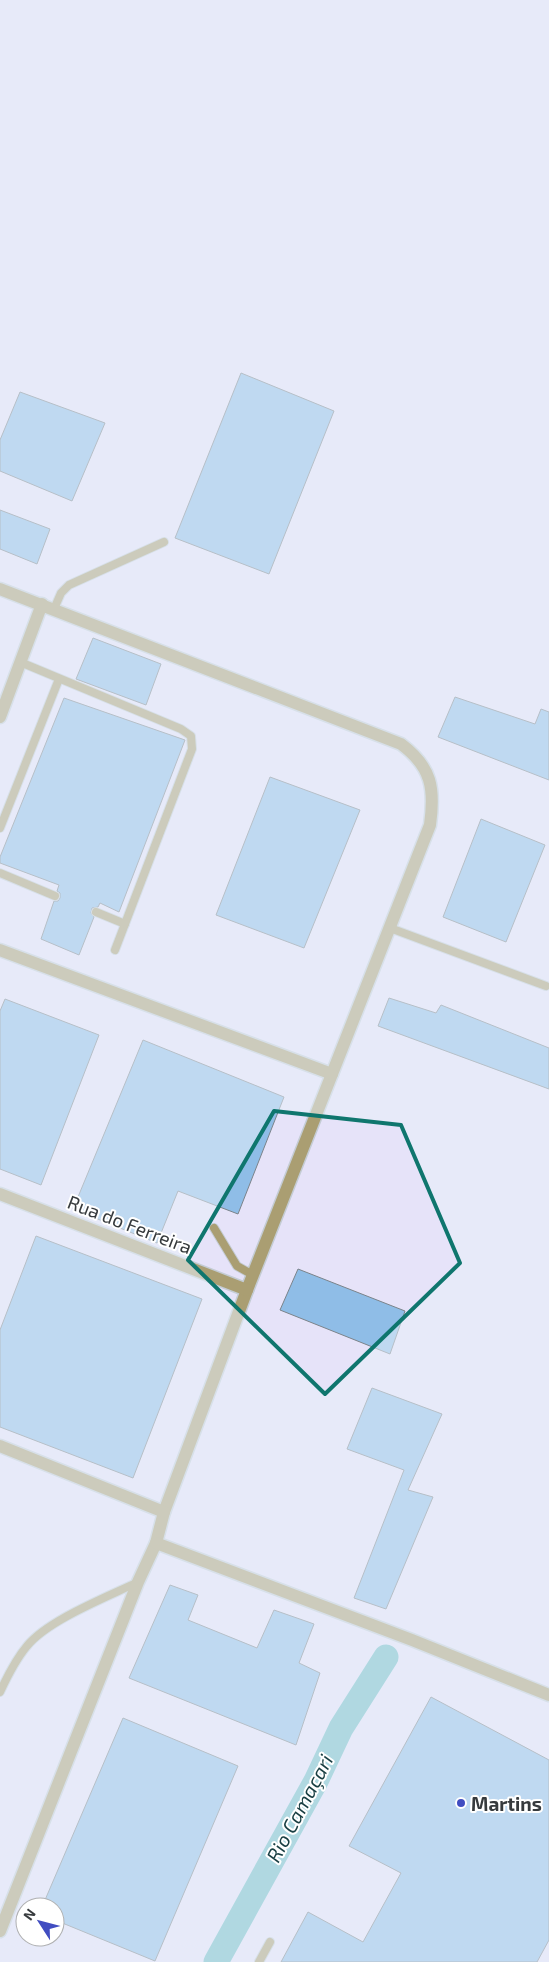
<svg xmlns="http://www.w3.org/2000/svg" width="549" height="1962" viewBox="0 0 549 1962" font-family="'Exo 2',sans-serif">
  <rect width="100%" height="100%" fill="#e8f1fa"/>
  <path fill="#e6e3f9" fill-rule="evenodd" d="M0,0H549V1962H0ZM25,1907H55V1937H25Z"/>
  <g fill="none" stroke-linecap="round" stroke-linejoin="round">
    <polyline stroke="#6dbbc4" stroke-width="25" points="216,1962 316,1781 341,1728 386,1657"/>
  </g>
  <g fill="#8fbde7" stroke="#7b838a">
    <polygon points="241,373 334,411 269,574 175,538"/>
    <polygon points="20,392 105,423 72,501 0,471 0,440"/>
    <polygon points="0,510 50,529 37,564 0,549"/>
    <polygon points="93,638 161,664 146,705 76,679"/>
    <polygon points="455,697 535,724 541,709 549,712 549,780 438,737"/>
    <polygon points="64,698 185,740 119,912 100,903 98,907 92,908 91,913 94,917 79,955 41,939 54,901 58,901 60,898 60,893 57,891 59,885 0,863 0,857"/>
    <polygon points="270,777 360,810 304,948 216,915"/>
    <polygon points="481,819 545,845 506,942 443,917"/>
    <polygon points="389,998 436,1013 441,1005 549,1048 549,1089 378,1026"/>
    <polygon points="5,999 99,1035 41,1185 0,1169 0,1011"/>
    <polygon points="143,1040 284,1097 238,1214 178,1191 157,1243 73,1209"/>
    <polygon points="36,1236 202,1299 133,1478 0,1427 0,1330"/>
    <polygon points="298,1269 405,1311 390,1354 280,1310"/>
    <polygon points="372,1388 442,1414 408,1490 433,1497 386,1609 354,1598 404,1470 347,1449"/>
    <polygon points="170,1585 198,1595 188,1620 257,1648 274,1610 314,1624 299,1663 320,1673 296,1745 129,1678"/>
    <polygon points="431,1697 549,1760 549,1940 537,1962 281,1962 308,1912 363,1942 401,1873 349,1846"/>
    <polygon points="123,1718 238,1766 155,1961 55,1920 55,1907 42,1907"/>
  </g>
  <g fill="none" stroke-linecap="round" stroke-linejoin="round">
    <defs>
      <g id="service">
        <polyline points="54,609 61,593 69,585 164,542"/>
        <polyline points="20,662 181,729 191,736 192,749 115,950"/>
        <polyline points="0,828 59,679"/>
        <polyline points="0,873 55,896"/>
        <polyline points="96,912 125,924"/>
        <polyline points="390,928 546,986"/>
        <polyline points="214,1228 237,1266 253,1275"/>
        <path d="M0,1692C7,1677 16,1659 27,1646C48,1620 107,1597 138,1582"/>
        <polyline points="259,1962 270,1942"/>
      </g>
      <g id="minor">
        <path d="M0,589L401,744C432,767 435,789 430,825L247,1290L164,1512L156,1543L138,1582L0,1931"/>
        <polyline points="0,717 42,604"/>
        <polyline points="0,950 332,1074"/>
        <polyline points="0,1194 247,1290"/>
        <polyline points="0,1446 164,1512"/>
        <polyline points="156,1543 412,1640 549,1695"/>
      </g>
    </defs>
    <use href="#service" stroke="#c4ccd4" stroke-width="10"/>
    <use href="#minor" stroke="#c4ccd4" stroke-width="15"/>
    <use href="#service" stroke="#aa9e72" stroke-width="8"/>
    <use href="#minor" stroke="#aa9e72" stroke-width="12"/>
  </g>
  <path d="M0 0H549V1962H0ZM274,1111L401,1125L460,1263L325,1394L188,1260Z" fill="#e8f1fa" fill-opacity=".55" fill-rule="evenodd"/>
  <path fill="none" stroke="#0f766e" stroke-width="4" stroke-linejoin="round" d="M274,1111L401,1125L460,1263L325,1394L188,1260Z"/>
  <circle fill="#414dc1" stroke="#fff" stroke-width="2" cx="461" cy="1803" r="5"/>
  <g text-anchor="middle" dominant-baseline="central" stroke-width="4" stroke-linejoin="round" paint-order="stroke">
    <g font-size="19" fill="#363a3d" stroke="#fff">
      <text transform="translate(130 1224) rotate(21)">Rua do Ferreira</text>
    </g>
    <g font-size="19" font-weight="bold" fill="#363a3d" stroke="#fff" text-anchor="start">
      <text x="471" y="1803">Martins</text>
    </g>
    <g font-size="20" font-style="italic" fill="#183e42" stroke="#fff">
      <text transform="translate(299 1808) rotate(-62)">Rio Camaçari</text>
    </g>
  </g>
  <g transform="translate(40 1922) rotate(306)"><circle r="24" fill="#ffffff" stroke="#afb0b1"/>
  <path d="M0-4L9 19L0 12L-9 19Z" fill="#414dc1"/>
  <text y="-8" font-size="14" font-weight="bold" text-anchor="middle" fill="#363a3d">N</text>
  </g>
</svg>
